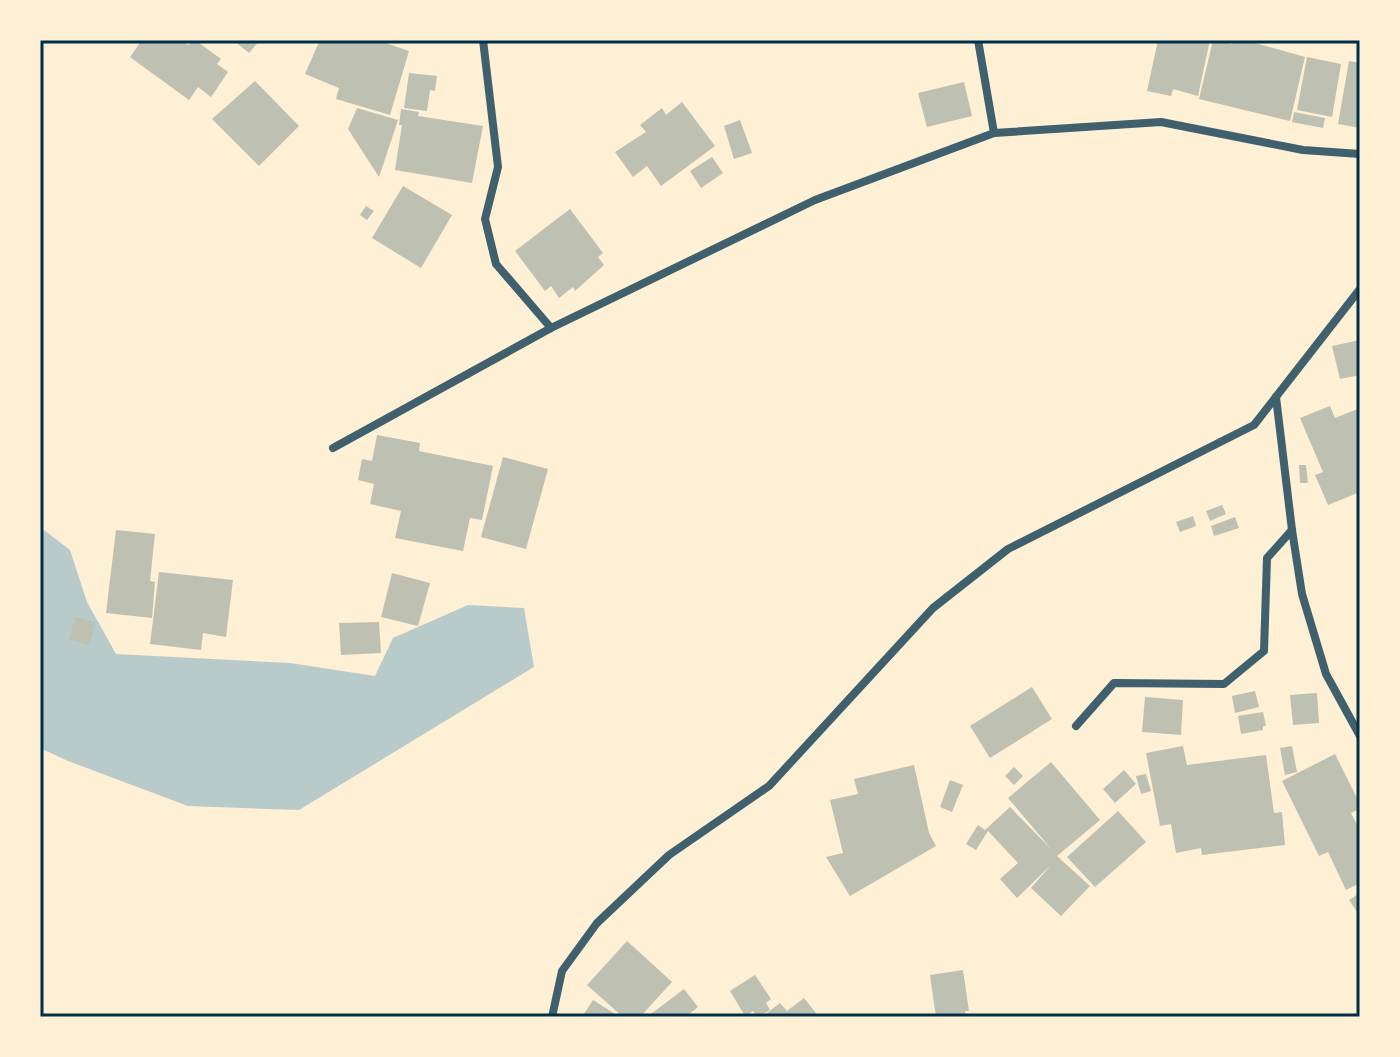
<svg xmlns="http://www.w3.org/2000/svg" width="1400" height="1057" viewBox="0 0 1400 1057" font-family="Barlow,sans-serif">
  <rect width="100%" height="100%" fill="#fdf0d5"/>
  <polygon fill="#b9caca" points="44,530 70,550 87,602 116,654 290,663 375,676 393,638 468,605 524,608 534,667 299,810 188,806 68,761 40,748 40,533"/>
  <g fill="#bec0b2">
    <polygon points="142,40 181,40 188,45 195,40 221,59 217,64 228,72 211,97 198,87 189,100 130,57"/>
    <polygon points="233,40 260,40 249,53"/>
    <polygon points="320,40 377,40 409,51 390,115 336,99 339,88 305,74"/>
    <polygon points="1158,40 1210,40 1198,96 1173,89 1171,96 1147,91"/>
    <polygon points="1213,40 1232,44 1233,40 1245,40 1305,57 1290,121 1199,99"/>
    <polygon points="1307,57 1341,64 1332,117 1297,110"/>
    <polygon points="1349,61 1360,63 1360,128 1338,124"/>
    <polygon points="409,73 437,76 435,91 430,90 427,111 404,108"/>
    <polygon points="255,81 299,126 259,166 212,119"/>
    <polygon points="964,82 972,116 927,127 918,93"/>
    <polygon points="682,102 715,146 661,186 647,166 633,177 615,152 646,132 640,125 662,108 666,115"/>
    <polygon points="357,108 398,120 379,177 348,129"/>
    <polygon points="401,109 419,112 418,116 483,126 472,183 395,170 402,125 399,125"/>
    <polygon points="1294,112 1325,118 1323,128 1292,122"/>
    <polygon points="740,120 752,153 734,159 724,126"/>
    <polygon points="712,157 723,173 701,188 690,171"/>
    <polygon points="403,186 452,215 421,268 372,238"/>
    <polygon points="366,206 374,211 367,220 360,215"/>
    <polygon points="570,209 603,253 598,257 604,265 575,291 573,287 559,298 551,286 545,291 515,251"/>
    <polygon points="1360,340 1360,375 1340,379 1332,346"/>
    <polygon points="1330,406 1335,418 1360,408 1360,492 1328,505 1315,475 1323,472 1300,418"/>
    <polygon points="377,435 420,443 419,451 493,466 482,520 470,518 463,551 395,538 401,511 370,504 374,484 358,480 362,459 372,461"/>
    <polygon points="503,457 548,469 526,549 481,537"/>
    <polygon points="1299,465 1306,465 1308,483 1300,483"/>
    <polygon points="1222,505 1226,514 1210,521 1206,511"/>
    <polygon points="1193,516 1196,526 1180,532 1176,522"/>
    <polygon points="1235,517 1239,528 1214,536 1211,526"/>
    <polygon points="116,530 155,534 150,581 155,582 152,618 106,613"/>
    <polygon points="159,572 233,580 226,637 203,633 201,650 150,644"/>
    <polygon points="392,573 430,583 418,626 381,617"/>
    <polygon points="75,617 95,622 90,645 69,640"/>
    <polygon points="379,622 381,653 341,655 339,623"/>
    <polygon points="1032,687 1052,719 990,758 970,726"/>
    <polygon points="1255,691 1259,707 1235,713 1232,696"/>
    <polygon points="1317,693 1319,723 1293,725 1290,695"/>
    <polygon points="1145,697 1183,700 1181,735 1142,732"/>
    <polygon points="1263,712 1266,726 1263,726 1263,730 1241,734 1238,716"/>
    <polygon points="1183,746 1187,765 1266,755 1274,813 1282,812 1285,845 1202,855 1201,848 1176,853 1171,824 1160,826 1146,753"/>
    <polygon points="1292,746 1297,772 1285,775 1280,748"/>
    <polygon points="1335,754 1360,804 1360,809 1351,813 1360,830 1360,883 1346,890 1328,852 1319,856 1282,781"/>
    <polygon points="1051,762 1100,820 1057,856 1090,886 1061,916 1031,888 1051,865 1017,898 1000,879 1018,863 988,831 976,850 966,844 978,825 985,830 1010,807 1052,850 1008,798"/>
    <polygon points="914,765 929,833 936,846 850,896 826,857 843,853 830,800 858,794 854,779"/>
    <polygon points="1014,767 1023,776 1014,785 1005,776"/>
    <polygon points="1124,770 1136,784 1115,803 1103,789"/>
    <polygon points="1146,774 1151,791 1141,794 1136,776"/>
    <polygon points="950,780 963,785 952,812 940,807"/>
    <polygon points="1118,811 1146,842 1095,887 1067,857"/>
    <polygon points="1360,893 1360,916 1349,900"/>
    <polygon points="627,941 672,982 640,1017 623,1017 587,985"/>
    <polygon points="963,970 969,1011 965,1011 966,1017 936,1017 930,975"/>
    <polygon points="755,975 771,999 766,1003 770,1010 758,1017 753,1011 745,1016 730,991"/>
    <polygon points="684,989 698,1007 685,1017 647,1017"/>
    <polygon points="804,998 816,1013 811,1017 762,1017 780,1003 787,1011"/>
    <polygon points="593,1000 620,1017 582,1017"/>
  </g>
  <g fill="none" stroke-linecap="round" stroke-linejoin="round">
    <g stroke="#3f606c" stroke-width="8">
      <polyline points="483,40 498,167 485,219 496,264 551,328"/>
      <polyline points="978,40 994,133"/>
      <polyline points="1276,397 1292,530 1302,594 1326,674 1360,736"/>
      <polyline points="333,448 551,328 815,200 994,133 1161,122 1303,150 1360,154"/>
      <polyline points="1076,726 1114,683 1224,684 1264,651 1267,558 1292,530"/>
      <polyline points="552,1017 562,971 597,923 669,855 769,786 933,608 1008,549 1254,425 1360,289"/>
    </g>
  </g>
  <rect width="1400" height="1057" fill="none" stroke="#fdf0d5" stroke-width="84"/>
  <rect x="42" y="42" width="1316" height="973" fill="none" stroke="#003049" stroke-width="3"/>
</svg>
